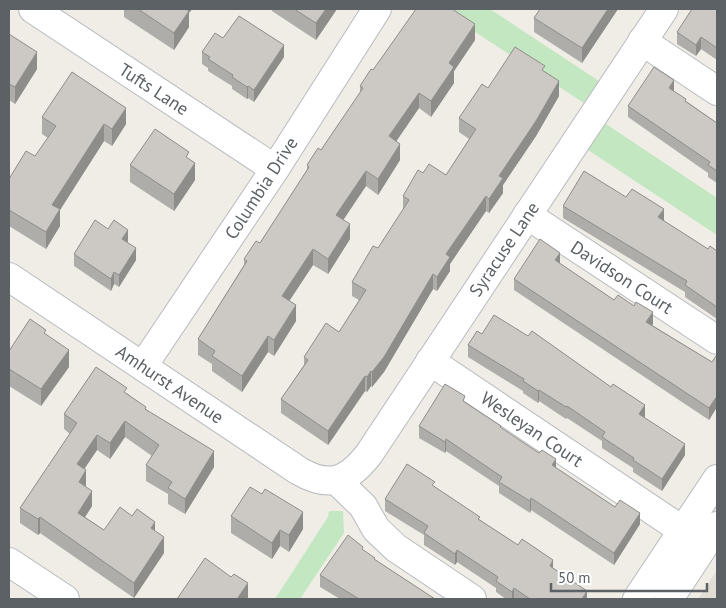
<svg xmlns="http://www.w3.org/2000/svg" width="726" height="608" viewBox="0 0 726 608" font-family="'PT Sans',sans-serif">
  <rect width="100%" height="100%" fill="#efede5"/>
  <polygon fill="#e1ded6" points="717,570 717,599 698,599"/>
  <g fill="#c2e7c1">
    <polygon points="440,9 490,9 602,83 587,105"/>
    <polygon points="603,122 717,198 717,235 588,150 588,146"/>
    <polygon points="329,511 343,511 344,533 300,599 275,599 328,517"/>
  </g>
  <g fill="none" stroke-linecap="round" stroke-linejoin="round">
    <defs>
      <g id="minor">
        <polyline points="33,9 275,169"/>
        <polyline points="642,41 717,91"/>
        <polyline points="527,215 717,340"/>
        <path d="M9,277L299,471C330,489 348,481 369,454L664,9"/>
        <polyline points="430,361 682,530"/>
        <polyline points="143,366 275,169 377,9"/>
        <polyline points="336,480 363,506 376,529 396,548 472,599"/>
        <polyline points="9,562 65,599"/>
        <polyline points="637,599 717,479"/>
        <polyline points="669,599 717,526"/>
      </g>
    </defs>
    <use href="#minor" stroke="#b7babf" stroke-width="30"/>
    <use href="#minor" stroke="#fff" stroke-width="28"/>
  </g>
  <g fill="#afada9">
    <polygon points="124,9 192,9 189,13 189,27 174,50 124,17"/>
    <polygon points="272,9 337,9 316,40 272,11"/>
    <polygon points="540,9 618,9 582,63 534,32 534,18"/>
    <polygon points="717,9 717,60 701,49 696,56 677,44 677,32"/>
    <polygon points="9,35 37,69 15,104 9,100"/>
    <polygon points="223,38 284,57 254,102 248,98 247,99 232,89 232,86 208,71 208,68 202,64 202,52"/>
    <polygon points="475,40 454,71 454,83 431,117 419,108 396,141 400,160 378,195 366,186 343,219 350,239 328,274 313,265 289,301 296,321 274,356 268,352 242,392 212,371 212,364 198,355 198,339 244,265 244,259 260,243 307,171 307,165 321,150 360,93 360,86 373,70"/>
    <polygon points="545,72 559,96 536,136 503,185 503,193 489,213 486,211 450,264 450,271 437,291 433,289 384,372 372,387 371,386 367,392 365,391 328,445 281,413 281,399 304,365 304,357 339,332 359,300 352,296 352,282 378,248 403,210 403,196 423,173 446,175 469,139 459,132 459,118 488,88"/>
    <polygon points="674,91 686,101 717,123 717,183 708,177 708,173 628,117 628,106"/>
    <polygon points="42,117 126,124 112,146 104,141 60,210 60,226 46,249 9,226 9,179 35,156 48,138 42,134"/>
    <polygon points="189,159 195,180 174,211 130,182 130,165"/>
    <polygon points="563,206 664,221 708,249 717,251 717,319 685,297 685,292 563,218"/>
    <polygon points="128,241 127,242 136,260 119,287 114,284 111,291 74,266 74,254"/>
    <polygon points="560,264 614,300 653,324 652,325 712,362 717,357 717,407 709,420 514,290 514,279"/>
    <polygon points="46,335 69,367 41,406 9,386 9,351"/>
    <polygon points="468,345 645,417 644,418 685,455 662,491 633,472 633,468 602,448 602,441 567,418 566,419 539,401 538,403 523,393 523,391 468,357"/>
    <polygon points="127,393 146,409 214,467 185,514 168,504 168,494 146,481 146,465 152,456 125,437 110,459 97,450 84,469 86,486 86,487 92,506 85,517 104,530 155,531 164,553 134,598 40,533 38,535 20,523 20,508 70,434 64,429 64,414"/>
    <polygon points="465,403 556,468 640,524 614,565 531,510 530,513 499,493 499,486 446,451 445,453 419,438 419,426"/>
    <polygon points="435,487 480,520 553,568 587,599 506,599 496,592 496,588 457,562 455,565 424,545 424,535 385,511 385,499"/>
    <polygon points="231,516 303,529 289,552 280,546 272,559 231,533"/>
    <polygon points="363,550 375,560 435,599 340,599 320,587 320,575"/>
  </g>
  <g fill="#8f8d89">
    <polygon points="182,9 192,9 189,13 189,27 174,50 174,33"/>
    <polygon points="326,9 337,9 316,40 316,23"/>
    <polygon points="608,9 618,9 582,63 582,48"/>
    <polygon points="475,24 475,40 454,71 454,83 431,117 431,101 449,63"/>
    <polygon points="701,37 701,49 696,56 696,45"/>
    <polygon points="284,45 284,57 254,102 254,90"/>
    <polygon points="37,52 37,69 15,104 15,87"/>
    <polygon points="674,80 674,92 669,88"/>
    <polygon points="559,81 559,96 536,136 503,185 503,193 489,213 489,199 499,176"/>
    <polygon points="248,86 248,98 247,99 247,87"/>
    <polygon points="419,93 419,108 389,152 389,136"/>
    <polygon points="126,108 126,124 112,146 112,129"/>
    <polygon points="104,124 104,141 60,210 60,226 46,249 46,232 52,205"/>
    <polygon points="400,144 400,160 378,195 378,179"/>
    <polygon points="195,163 195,180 174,211 174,194"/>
    <polygon points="366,171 366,186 336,231 336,215"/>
    <polygon points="486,196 486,211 450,264 450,271 437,291 437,277 446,254"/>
    <polygon points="664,209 664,221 658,217"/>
    <polygon points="350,224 350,239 328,274 328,259"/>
    <polygon points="128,230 128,241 122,251 122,239"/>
    <polygon points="136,248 136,260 119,287 119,275"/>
    <polygon points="313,249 313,265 282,312 282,296"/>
    <polygon points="560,253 560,264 555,260"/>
    <polygon points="114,272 114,284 111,291 111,279"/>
    <polygon points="433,274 433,289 384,372 372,387 372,372"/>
    <polygon points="296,305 296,321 274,356 274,340"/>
    <polygon points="653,312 653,324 646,334 646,322"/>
    <polygon points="268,336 268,352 242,392 242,376"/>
    <polygon points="69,350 69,367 41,406 41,389"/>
    <polygon points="371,371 371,386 367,392 367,377"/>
    <polygon points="365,376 365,391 328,445 328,431"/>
    <polygon points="539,390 539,401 538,403 538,391"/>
    <polygon points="717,396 717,407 709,420 709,408"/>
    <polygon points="645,405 645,417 639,426 639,414"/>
    <polygon points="125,421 125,437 110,459 110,443"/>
    <polygon points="97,435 97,450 77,480 77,464"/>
    <polygon points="446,439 446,451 445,453 445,442"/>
    <polygon points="685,444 685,455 662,491 662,479"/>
    <polygon points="214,451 214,467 185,514 185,499"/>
    <polygon points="556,459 556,470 552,465"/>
    <polygon points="86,470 86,486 79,498 79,482"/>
    <polygon points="92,491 92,506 78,528 78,513"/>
    <polygon points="531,498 531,510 530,513 530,501"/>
    <polygon points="303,512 303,529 289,552 289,535"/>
    <polygon points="640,513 640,524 614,565 614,553"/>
    <polygon points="40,517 40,533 38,535 38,519"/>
    <polygon points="155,522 155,537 151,528"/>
    <polygon points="280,530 280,546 272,559 272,543"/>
    <polygon points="164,537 164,553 134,598 134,583"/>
    <polygon points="457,550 457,562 455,565 455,554"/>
    <polygon points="553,560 553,572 550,566"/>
    <polygon points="248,583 248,599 237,599"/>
    <polygon points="514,588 514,599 512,599 512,592"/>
    <polygon points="587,591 587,599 582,599"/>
  </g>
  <g fill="#ccc9c4" stroke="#8f8d89">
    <polygon points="138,9 186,9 189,11 174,33"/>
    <polygon points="294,9 326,9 316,23"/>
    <polygon points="416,9 452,9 475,24 449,63 454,67 431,101 419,93 389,136 400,144 378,179 366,171 336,215 350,224 328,259 313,249 282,296 296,305 274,340 268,336 242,376 212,356 215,351 198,339 247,261 244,259 256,241 260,243 309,167 307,165 318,148 321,150 363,88 360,86 371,69 373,70"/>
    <polygon points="540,9 608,9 582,48 534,18"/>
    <polygon points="692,9 717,9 717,48 701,37 696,45 677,32"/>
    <polygon points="239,16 284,45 254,90 248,86 247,87 232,77 233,75 208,59 210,57 202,52 215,33 223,38"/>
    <polygon points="9,34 37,52 15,87 9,84"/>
    <polygon points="515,47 545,66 542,70 559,81 536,121 499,176 503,178 489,199 486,196 446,254 450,257 437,277 433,274 384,357 372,372 371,371 367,377 365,376 328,431 281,399 308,360 304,357 326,323 339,332 366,290 352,282 373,246 378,248 409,200 403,196 418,170 423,173 429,164 446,175 476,129 459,118 482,84 488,88"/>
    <polygon points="654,67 674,80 669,88 686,99 685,101 717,123 717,171 708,165 710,162 628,106"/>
    <polygon points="72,72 126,108 112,129 104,124 52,205 60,209 46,232 9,210 9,179 26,151 35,156 56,126 42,117"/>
    <polygon points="155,129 189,152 186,157 195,163 174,194 130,165"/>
    <polygon points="584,171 626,197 632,189 664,209 658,217 708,249 710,246 717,251 717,307 685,285 687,281 563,206"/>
    <polygon points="95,220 108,229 114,220 128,230 122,239 136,248 119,275 114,272 111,279 74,254"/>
    <polygon points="540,239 560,253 555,260 614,300 618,295 634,306 636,302 653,312 646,322 712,362 716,356 717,357 717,396 709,408 514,279"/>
    <polygon points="494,315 528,336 532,331 611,387 613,384 645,405 639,414 685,444 662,479 633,460 634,458 602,437 605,432 567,406 566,407 539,390 538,391 523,381 524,379 468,345 477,331 482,334"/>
    <polygon points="30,319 46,330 44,333 69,350 41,389 9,369 9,351"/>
    <polygon points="96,367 127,388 124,392 146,407 145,409 214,451 185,499 168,488 172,482 146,465 159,445 125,421 110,443 97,435 77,464 86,470 79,482 92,491 78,513 104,530 120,507 132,516 137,509 155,522 151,528 164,537 134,583 40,517 38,519 20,508 77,423 64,414"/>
    <polygon points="445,384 465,396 463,401 501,426 500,427 539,453 542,450 556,459 552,465 615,507 620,500 640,513 614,553 531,498 530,501 499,482 502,477 446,439 445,442 419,426"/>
    <polygon points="407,464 435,482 432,485 480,517 478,519 518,545 522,539 553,560 550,566 587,591 582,599 530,599 514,588 512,592 496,581 498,577 457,550 455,554 424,533 428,526 385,499"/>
    <polygon points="250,487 262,494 265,489 303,512 289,535 280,530 272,543 231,516"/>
    <polygon points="348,535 363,547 362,549 375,558 374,559 435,599 359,599 320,575"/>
    <polygon points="205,558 231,577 234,574 248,583 237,599 177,599"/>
  </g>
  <g text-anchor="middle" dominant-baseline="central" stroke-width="4.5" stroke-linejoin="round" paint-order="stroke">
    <g font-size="18" fill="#5c6165" stroke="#fff">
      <text transform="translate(154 89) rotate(33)">Tufts Lane</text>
      <text transform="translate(261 188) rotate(-57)">Columbia Drive</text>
      <text transform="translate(504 249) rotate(-56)">Syracuse Lane</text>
      <text transform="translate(622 277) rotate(33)">Davidson Court</text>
      <text transform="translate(170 384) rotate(34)">Amhurst Avenue</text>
      <text transform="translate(532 429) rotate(34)">Wesleyan Court</text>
    </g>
  </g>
  <rect width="726" height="608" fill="none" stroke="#5c6165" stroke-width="20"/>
  <path d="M551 583v8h156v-8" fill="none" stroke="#5c6165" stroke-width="2.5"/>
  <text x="558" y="583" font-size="15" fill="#5c6165" stroke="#ffffff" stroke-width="4" paint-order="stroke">50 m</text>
</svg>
